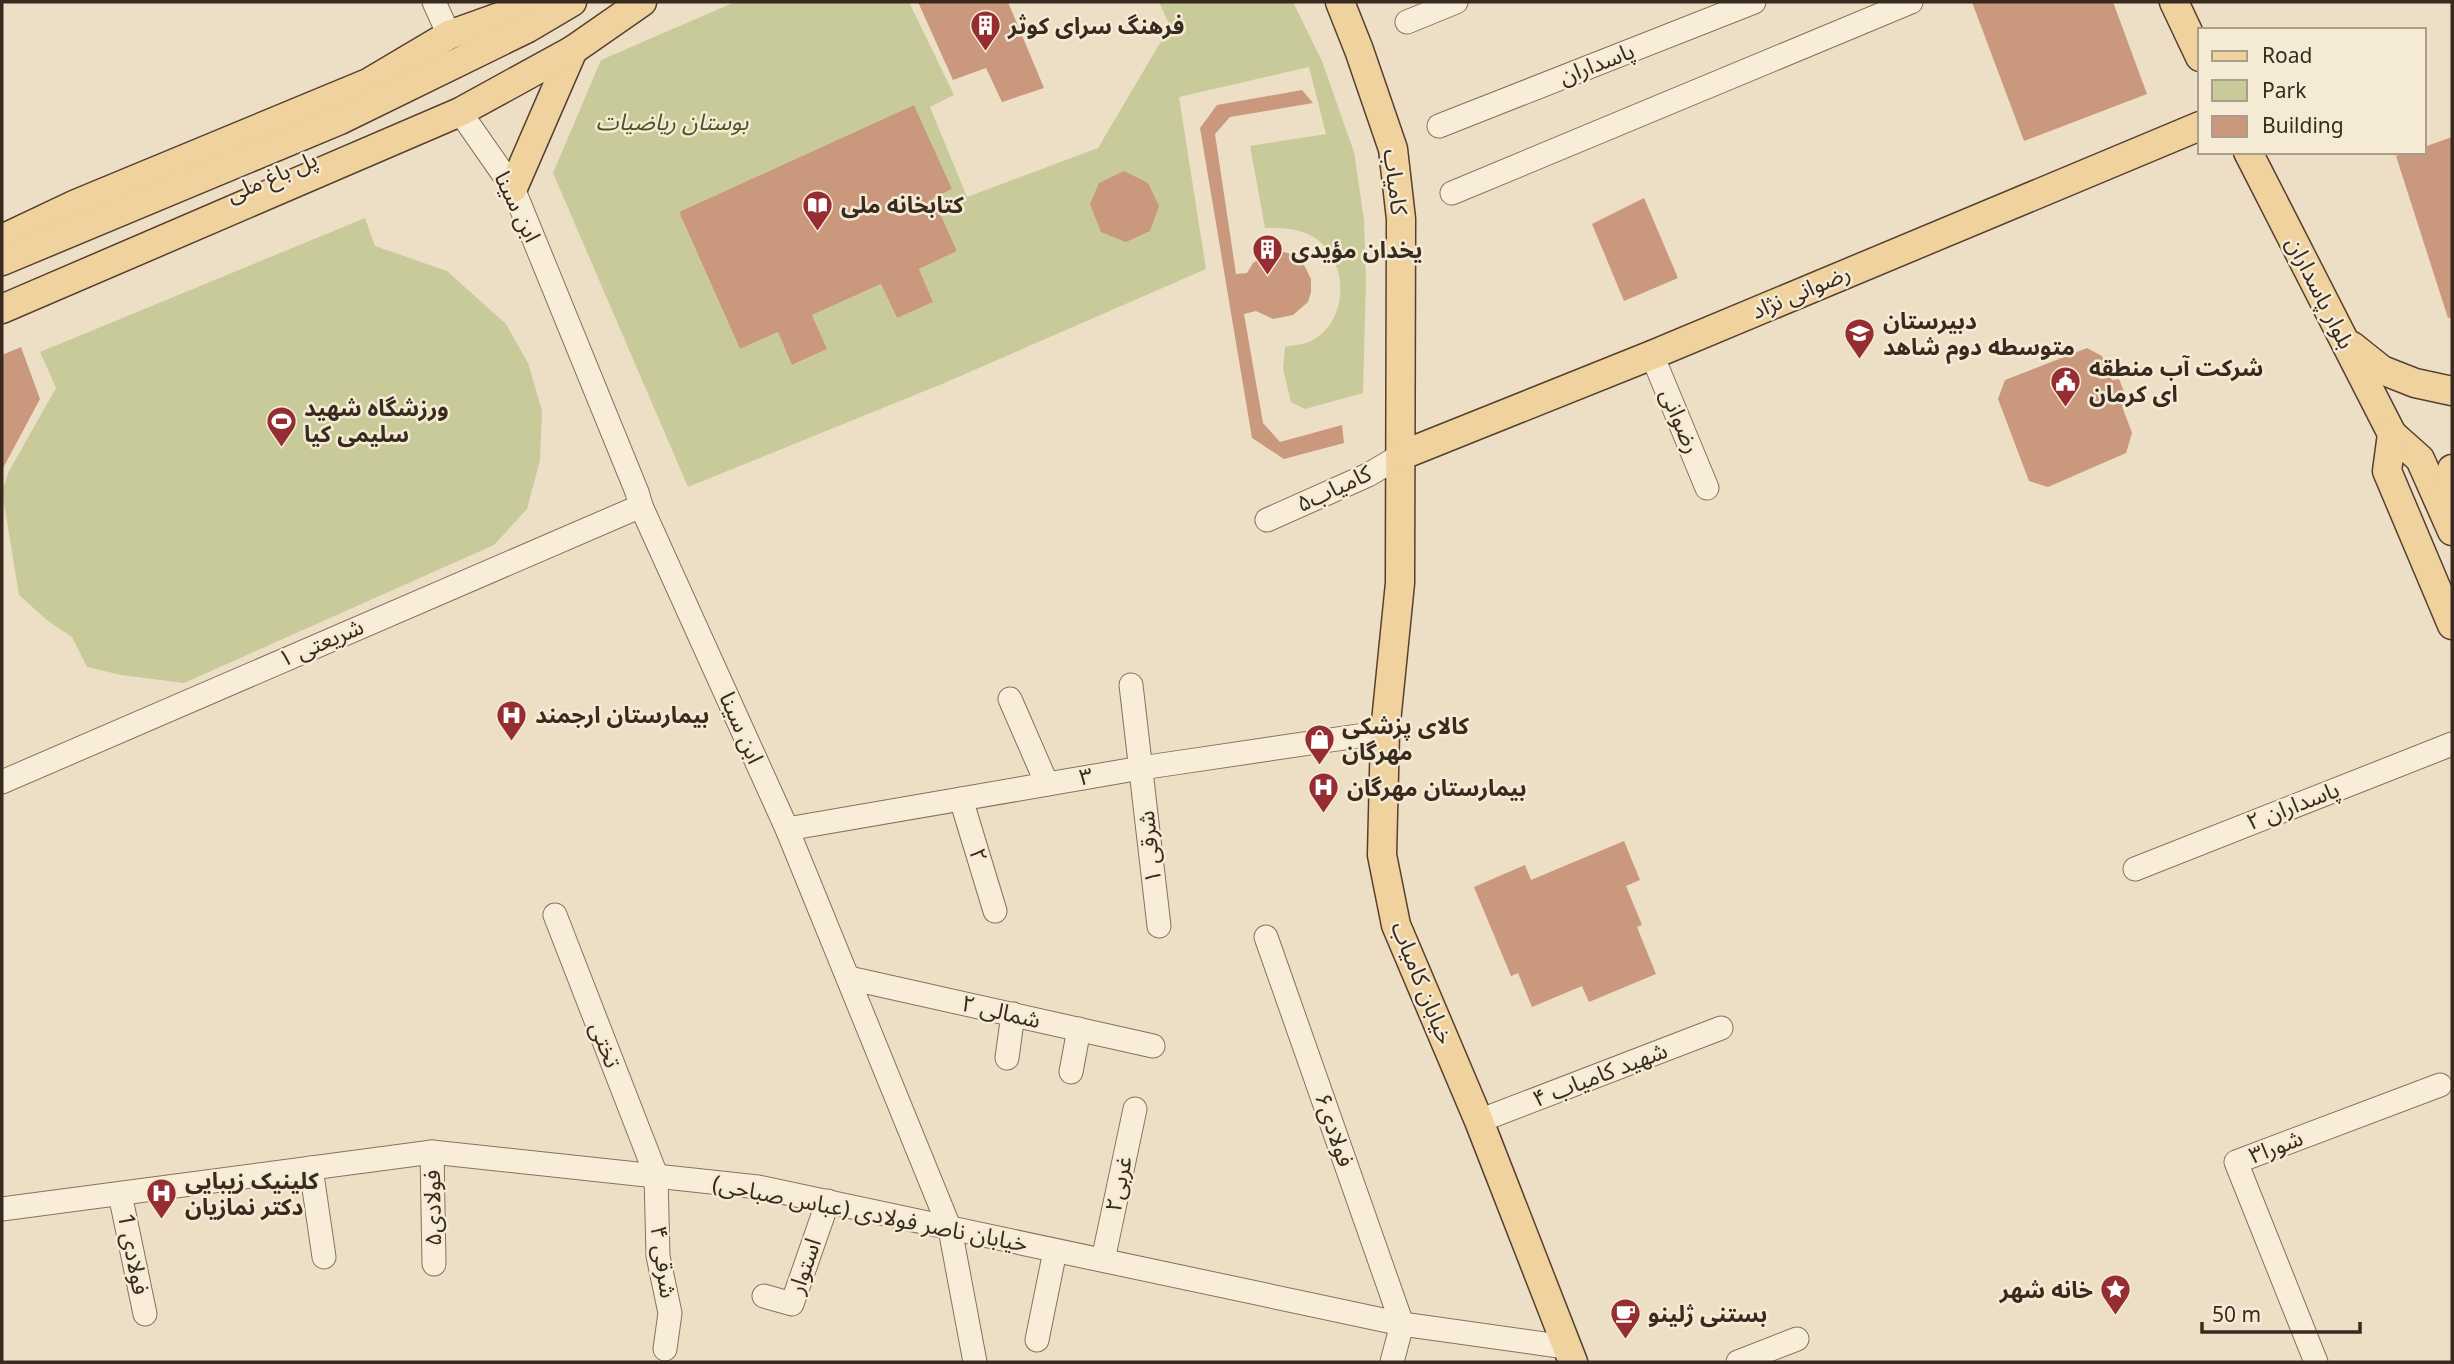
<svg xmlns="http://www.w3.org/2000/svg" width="2454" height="1364" viewBox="0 0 2454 1364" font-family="Georgia,'Noto Sans Arabic',serif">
  <rect width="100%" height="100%" fill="#eddfc5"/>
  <g fill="#c8cb99" fill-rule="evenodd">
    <path d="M735,2H909L954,95L930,107L967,197L1098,148L1170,26L1159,2H1293L1322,61L1354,152L1364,220L1366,280L1363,393L1305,409L1291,402L1283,369L1285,347C1292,345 1304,345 1311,341C1352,320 1349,253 1308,234C1293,228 1280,228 1265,228L1250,146L1326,134L1309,67L1179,97L1206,269L942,384L688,487L553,173L601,60ZM914,105L952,189L933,198L957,251L919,269L933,302L897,318L881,284L812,315L827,349L793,365L778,332L740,349L679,212Z"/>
    <polygon points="365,218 375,246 447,271 506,324 528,363 542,411 540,460 527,509 494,545 184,683 121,675 87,667 72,637 48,621 19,595 2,491 9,471 56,388 40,352"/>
  </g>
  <g fill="#ca987c">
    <polygon points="918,2 1008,2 1044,88 1002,102 986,68 953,80"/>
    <polygon points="1972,2 2113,2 2147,94 2024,141"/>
    <polygon points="1302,90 1313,103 1230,117 1215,134 1236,274 1247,273 1253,263 1265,255 1284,252 1294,255 1303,263 1311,279 1311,292 1308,302 1293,315 1273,319 1256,311 1244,314 1263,423 1280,442 1342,425 1344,443 1284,459 1252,438 1200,128 1217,105"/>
    <polygon points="914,105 952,189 933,198 957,251 919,269 933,302 897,318 881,284 812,315 827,349 792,365 778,332 740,349 679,212"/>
    <polygon points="2452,137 2452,317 2448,318 2396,156 2407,152 2424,152 2424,147"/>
    <polygon points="1124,171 1148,183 1159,206 1150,231 1126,242 1101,232 1090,204 1099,183"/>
    <polygon points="1644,198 1678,278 1624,301 1592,224"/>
    <polygon points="21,347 40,399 2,470 2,355"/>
    <polygon points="2087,348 2102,356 2112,380 2119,379 2129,404 2122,406 2132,433 2126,453 2048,487 2029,481 1998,399 2005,380"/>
    <polygon points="1624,841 1640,880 1626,886 1642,925 1637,927 1656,974 1589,1002 1582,986 1532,1007 1518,973 1511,976 1474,887 1525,865 1531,880"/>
  </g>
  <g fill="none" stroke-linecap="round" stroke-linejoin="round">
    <defs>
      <g id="minor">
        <polyline points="434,2 449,35"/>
        <polyline points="1407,22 1456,2"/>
        <polyline points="460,112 513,188 637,492 641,506 787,829 950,1229 975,1362"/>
        <polyline points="1439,126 1754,2"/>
        <polyline points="1452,193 1911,2"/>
        <polyline points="1652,355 1707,488"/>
        <polyline points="1267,520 1368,475 1400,456"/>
        <polyline points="1131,685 1159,926"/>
        <polyline points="1010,699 1047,784"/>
        <polyline points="2,782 641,506"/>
        <polyline points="961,799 995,911"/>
        <polyline points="787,829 1141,768 1385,732"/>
        <polyline points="2135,869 2452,744"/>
        <polyline points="555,915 656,1175 658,1256 670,1313 665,1349"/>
        <polyline points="1266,937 1402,1324 1392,1362"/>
        <polyline points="849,978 1153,1046"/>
        <polyline points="1007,1058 1013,1014"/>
        <polyline points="1071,1072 1079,1029"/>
        <polyline points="1479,1121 1721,1028"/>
        <polyline points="432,1152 434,1264"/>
        <polyline points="311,1168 324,1257"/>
        <polyline points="120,1194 145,1314"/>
        <polyline points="2,1209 432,1152 758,1187 1402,1324 1566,1347"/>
        <polyline points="1103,1260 1135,1109"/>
        <polyline points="764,1296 792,1304 828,1201"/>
        <polyline points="1037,1340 1055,1251"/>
        <polyline points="1738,1362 1797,1339"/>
        <polyline points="2316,1362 2236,1162 2440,1085"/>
      </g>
      <g id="major">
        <polyline points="1340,2 1359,50 1393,149 1401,219 1400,583 1385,732 1382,855 1396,925 1479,1121 1573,1362"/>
        <polyline points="2174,2 2200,57"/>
        <polyline points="2248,152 2392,434 2420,459 2452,531"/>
        <polyline points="513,188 573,50"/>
        <polyline points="2,239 76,204 368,83 449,35 541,2"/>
        <polyline points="2,261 340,120 528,28 572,2"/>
        <polyline points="2,309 460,112 573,50 642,2"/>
        <polyline points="2352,346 2382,370 2415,383 2452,391"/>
        <polyline points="2392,434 2387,471 2452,625"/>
        <polyline points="1400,456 1652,355 2200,126"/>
        <polyline points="2442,507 2452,469"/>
      </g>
    </defs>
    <use href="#minor" stroke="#88715b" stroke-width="25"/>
    <use href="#major" stroke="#563f2f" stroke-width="31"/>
    <use href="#minor" stroke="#f8edd8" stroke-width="23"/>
    <use href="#major" stroke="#efd29e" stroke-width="28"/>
  </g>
  <defs>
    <symbol id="building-pin" viewBox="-11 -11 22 30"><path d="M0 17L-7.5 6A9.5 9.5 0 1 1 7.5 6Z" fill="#952d33" stroke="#f5ead4"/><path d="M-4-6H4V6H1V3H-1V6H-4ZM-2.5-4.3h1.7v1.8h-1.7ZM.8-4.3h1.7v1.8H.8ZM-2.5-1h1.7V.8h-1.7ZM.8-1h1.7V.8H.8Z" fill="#fff"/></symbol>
    <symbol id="library-pin" viewBox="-11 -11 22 30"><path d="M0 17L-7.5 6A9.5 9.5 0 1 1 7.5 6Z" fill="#952d33" stroke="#f5ead4"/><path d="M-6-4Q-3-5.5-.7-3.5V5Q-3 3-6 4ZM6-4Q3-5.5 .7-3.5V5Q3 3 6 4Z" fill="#fff"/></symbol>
    <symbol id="school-pin" viewBox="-11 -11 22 30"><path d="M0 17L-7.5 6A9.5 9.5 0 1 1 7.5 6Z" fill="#952d33" stroke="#f5ead4"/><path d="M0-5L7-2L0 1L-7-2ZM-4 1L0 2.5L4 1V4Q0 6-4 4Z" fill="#fff"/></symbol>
    <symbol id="civic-pin" viewBox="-11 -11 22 30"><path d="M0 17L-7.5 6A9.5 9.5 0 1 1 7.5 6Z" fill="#952d33" stroke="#f5ead4"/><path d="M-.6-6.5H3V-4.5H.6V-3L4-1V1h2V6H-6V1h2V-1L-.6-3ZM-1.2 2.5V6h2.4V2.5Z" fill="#fff"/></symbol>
    <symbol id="stadium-pin" viewBox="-11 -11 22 30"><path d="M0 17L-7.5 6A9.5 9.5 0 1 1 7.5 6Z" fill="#952d33" stroke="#f5ead4"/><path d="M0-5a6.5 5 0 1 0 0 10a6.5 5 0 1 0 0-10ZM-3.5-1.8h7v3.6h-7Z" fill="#fff"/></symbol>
    <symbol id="hospital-pin" viewBox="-11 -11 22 30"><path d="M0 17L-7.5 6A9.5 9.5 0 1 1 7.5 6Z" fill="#952d33" stroke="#f5ead4"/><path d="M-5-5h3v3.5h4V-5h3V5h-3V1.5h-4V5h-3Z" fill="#fff"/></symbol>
    <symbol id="shop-pin" viewBox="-11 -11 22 30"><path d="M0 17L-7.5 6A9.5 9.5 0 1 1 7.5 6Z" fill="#952d33" stroke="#f5ead4"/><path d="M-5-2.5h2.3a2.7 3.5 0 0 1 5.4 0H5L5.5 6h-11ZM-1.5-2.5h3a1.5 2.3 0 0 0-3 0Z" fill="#fff"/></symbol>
    <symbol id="sight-pin" viewBox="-11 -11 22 30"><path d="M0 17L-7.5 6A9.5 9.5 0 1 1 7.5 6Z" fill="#952d33" stroke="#f5ead4"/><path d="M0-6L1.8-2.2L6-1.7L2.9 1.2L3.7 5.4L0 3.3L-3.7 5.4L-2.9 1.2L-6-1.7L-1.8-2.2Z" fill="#fff"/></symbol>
    <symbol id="cafe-pin" viewBox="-11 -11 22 30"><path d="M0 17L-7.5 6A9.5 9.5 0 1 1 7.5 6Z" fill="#952d33" stroke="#f5ead4"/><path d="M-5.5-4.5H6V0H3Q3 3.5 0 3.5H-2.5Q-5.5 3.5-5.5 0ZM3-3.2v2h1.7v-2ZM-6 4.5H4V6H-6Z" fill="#fff"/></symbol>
  </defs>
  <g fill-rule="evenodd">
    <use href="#building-pin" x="968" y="8" width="35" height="47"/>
    <use href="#library-pin" x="800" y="188" width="35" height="47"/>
    <use href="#building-pin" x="1250" y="232" width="35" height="47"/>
    <use href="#school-pin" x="1842" y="316" width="35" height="47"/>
    <use href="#civic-pin" x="2048" y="364" width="35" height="47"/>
    <use href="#stadium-pin" x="264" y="404" width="35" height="47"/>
    <use href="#hospital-pin" x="494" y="698" width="35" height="47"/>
    <use href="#shop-pin" x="1302" y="722" width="35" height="47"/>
    <use href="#hospital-pin" x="1306" y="770" width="35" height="47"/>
    <use href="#hospital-pin" x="144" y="1176" width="35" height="47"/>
    <use href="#sight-pin" x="2098" y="1272" width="35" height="47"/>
    <use href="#cafe-pin" x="1608" y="1296" width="35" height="47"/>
  </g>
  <g text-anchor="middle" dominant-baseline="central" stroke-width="5" stroke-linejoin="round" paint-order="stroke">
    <g font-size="23" font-weight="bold" fill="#382a1f" stroke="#f5ead4" text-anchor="start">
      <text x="1008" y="26">فرهنگ سرای کوثر</text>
      <text x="841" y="205">کتابخانه ملی</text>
      <text x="1291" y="250">یخدان مؤیدی</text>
      <text x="1883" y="321">دبیرستان<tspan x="1883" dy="26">متوسطه دوم شاهد</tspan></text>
      <text x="2089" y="368">شرکت آب منطقه<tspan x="2089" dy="26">ای کرمان</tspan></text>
      <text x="304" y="408">ورزشگاه شهید<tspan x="304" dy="26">سلیمی کیا</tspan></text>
      <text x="535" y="715">بیمارستان ارجمند</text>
      <text x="1342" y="726">کالای پزشکی<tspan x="1342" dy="26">مهرگان</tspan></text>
      <text x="1347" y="788">بیمارستان مهرگان</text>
      <text x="185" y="1181">کلینیک زیبایی<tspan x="185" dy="26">دکتر نمازیان</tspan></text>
      <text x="2093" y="1290" text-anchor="end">خانه شهر</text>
      <text x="1648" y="1314">بستنی ژلینو</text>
    </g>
    <g font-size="23" fill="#382a1f" stroke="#f5ead4">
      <text transform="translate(1597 64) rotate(-21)">پاسداران</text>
      <text transform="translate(272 177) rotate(-23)">پل باغ ملی</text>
      <text transform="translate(1395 182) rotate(83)">کامیاب</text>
      <text transform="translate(517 207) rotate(64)">ابن سینا</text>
      <text transform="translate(1801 292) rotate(-23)">رضوانی نژاد</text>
      <text transform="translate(2320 293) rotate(63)">بلوار پاسداران</text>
      <text transform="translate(1680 421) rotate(67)">رضوانی</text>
      <text transform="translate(1334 489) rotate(-25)">کامیاب۵</text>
      <text transform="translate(321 643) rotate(-23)">شریعتی ۱</text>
      <text transform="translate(741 728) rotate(66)">ابن سینا</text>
      <text transform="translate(1086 777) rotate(-10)">۳</text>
      <text transform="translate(2293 806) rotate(-21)">پاسداران ۲</text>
      <text transform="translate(1150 847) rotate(-96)">۱ شرقی</text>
      <text transform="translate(978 855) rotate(73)">۲</text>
      <text transform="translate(1422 983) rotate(68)">خیابان کامیاب</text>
      <text transform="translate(1001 1012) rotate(13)">۲ شمالی</text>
      <text transform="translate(605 1045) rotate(69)">تختی</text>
      <text transform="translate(1600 1075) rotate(-21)">شهید کامیاب ۴</text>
      <text transform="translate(1334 1130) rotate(71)">فولادی۶</text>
      <text transform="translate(2276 1147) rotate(-21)">شورا۳</text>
      <text transform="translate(1119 1184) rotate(-78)">غربی۲</text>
      <text transform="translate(433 1208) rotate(-91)">فولادی۵</text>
      <text transform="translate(870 1214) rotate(11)">خیابان ناصر فولادی (عباس صباحی)</text>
      <text transform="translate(133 1254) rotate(79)">فولادی 1</text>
      <text transform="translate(663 1262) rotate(82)">۴ شرقی</text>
      <text transform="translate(805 1266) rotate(-71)">استوار</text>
    </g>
    <g font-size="23" font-style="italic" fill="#4b5426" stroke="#f5ead4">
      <text x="672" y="122">بوستان ریاضیات</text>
    </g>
  </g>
  <rect width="2454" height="1364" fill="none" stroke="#382a1f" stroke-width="7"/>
  <rect x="2198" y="28" width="228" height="126" fill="#f5ead4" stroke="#a99d8c" stroke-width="2"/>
  <rect x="2212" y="51" width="35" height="10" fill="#efd29e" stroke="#a99d8c" stroke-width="2"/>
  <text x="2262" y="63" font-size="21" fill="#382a1f">Road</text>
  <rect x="2212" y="80" width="35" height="21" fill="#c8cb99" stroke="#a99d8c" stroke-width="2"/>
  <text x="2262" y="98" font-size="21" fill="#382a1f">Park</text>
  <rect x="2212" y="116" width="35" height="21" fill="#ca987c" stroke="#a99d8c" stroke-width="2"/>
  <text x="2262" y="133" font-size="21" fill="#382a1f">Building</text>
  <path d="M2202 1322v10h158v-10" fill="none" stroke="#382a1f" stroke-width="3.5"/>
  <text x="2212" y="1322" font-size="21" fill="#382a1f" stroke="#f5ead4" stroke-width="5" paint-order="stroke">50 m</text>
</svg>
